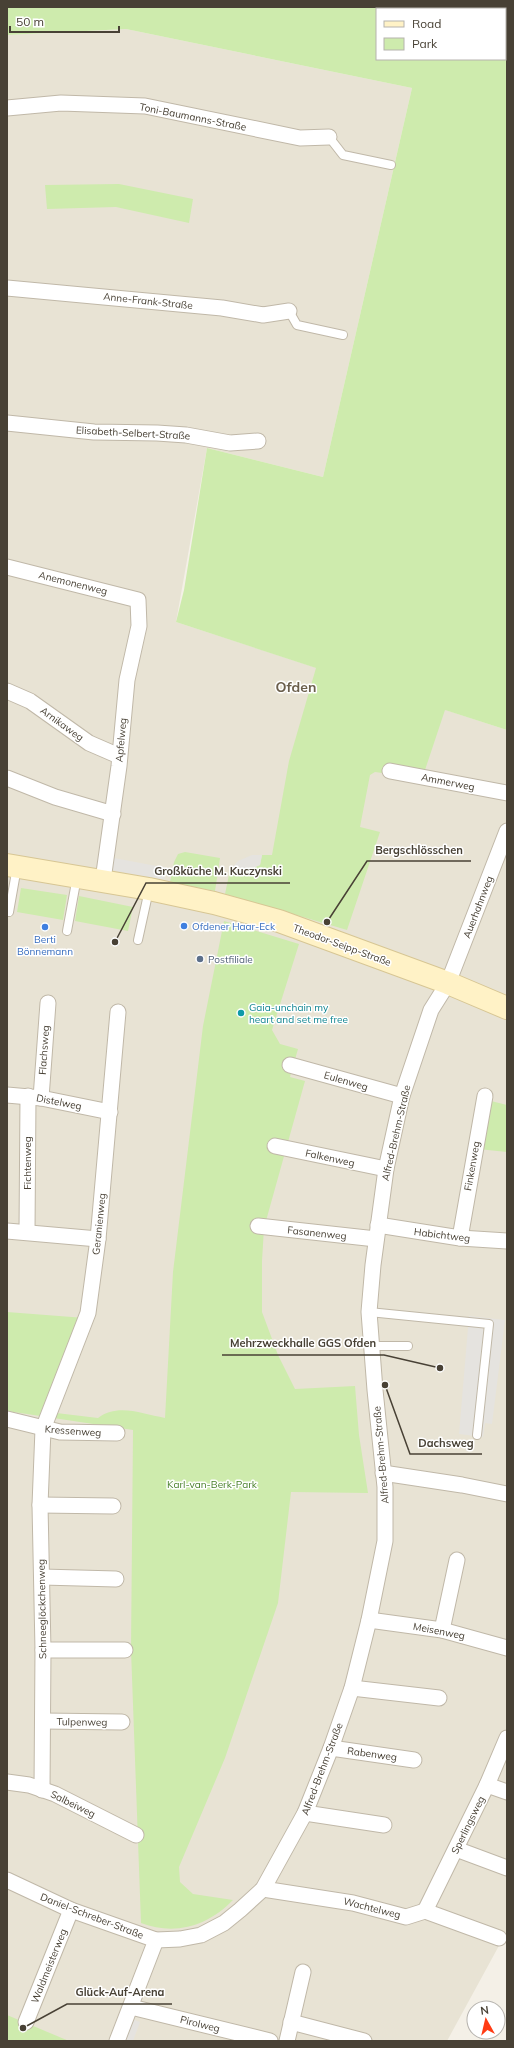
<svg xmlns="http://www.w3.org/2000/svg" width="514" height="2048" viewBox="0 0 514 2048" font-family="Mulish,sans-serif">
  <rect width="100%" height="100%" fill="#f4f0e7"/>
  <polygon fill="#e8e3d4" points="126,29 412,88 323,477 207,448 176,622 507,730 507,1931 447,2041 7,2041 7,35"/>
  <g fill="#ceebad" fill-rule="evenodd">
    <path d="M7,7H507V730L445,710L424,773L389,774L375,772L370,775L360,827L380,832L347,930L225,894L230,870L243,872L260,865L262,855H272L289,761L316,668L176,622L184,590L207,448L323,477L412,88L126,29L7,35ZM377,9H505V59H377Z"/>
    <polygon points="119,184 193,199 189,223 116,207 47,209 45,185"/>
    <polygon points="185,852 220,858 215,891 170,882 174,862 178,854"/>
    <polygon points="21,888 67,895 63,920 17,912"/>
    <polygon points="79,896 133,907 128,931 75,921"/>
    <path d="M224,921L299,944L272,1030L280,1044L298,1049L290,1077L305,1081L264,1228L262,1261V1312L278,1355L295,1389L355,1386L359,1435L368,1493L291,1492L278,1603L225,1758L179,1867L180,1882L193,1894L233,1900C208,1926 175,1936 141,1923L131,1650L133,1430L7,1411V1312L85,1318L48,1412L98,1418C118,1403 142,1414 165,1418L173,1272L203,1026Z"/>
    <polygon points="487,1100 507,1105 507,1152 478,1149"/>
    <polygon points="7,2015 69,2041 7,2041"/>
  </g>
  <g fill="#e5e3df">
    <polygon points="252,855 262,855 260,865 243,872 230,870 238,861"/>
    <polygon points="114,858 167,868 164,880 112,870"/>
    <polygon points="469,1316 505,1320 492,1424 485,1423 483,1437 459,1434"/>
    <polygon points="126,2017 140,2022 133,2041 117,2041"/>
  </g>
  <polygon fill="#9fd0f4" points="507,8 507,44 505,43 505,9 500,9"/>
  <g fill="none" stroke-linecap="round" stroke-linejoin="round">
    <defs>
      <g id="lane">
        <polyline points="329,137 343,155 391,165"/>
        <polyline points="289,311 297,325 343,335"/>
        <polyline points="9,912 17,867"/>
        <polyline points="67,931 77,877"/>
        <polyline points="138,940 149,890"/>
        <polyline points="369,1312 489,1324 477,1435"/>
        <polyline points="371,1346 408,1346"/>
      </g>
      <g id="street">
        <polyline points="7,108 61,103 145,106 300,138 329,137"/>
        <polyline points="7,288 222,308 263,315 289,311"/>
        <polyline points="7,423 94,432 157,433 186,435 230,443 258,441"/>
        <polyline points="7,567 138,600 139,626 127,680 119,766 103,880"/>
        <polyline points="7,691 30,701 89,743 119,756"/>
        <polyline points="390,771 507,793"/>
        <polyline points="7,778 55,797 113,814"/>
        <polyline points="290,1065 402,1096"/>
        <polyline points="7,1095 41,1098 110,1112"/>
        <polyline points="41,1098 48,1003"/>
        <polyline points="275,1146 386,1169"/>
        <polyline points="378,1225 460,1238 507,1241"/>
        <polyline points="258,1226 376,1239"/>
        <polyline points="7,1231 98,1239"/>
        <polyline points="27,1231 28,1096"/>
        <polyline points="460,1238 485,1096"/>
        <polyline points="7,1419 60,1432 117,1433"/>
        <polyline points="383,1473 462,1485 507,1494"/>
        <polyline points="40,1505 113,1506"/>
        <polyline points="42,1577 116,1579"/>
        <polyline points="369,1620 442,1630 507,1648"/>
        <polyline points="442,1630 457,1560"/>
        <polyline points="43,1650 125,1650"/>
        <polyline points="352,1688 439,1698"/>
        <polyline points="43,1721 122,1722"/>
        <polyline points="331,1748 414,1760"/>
        <polyline points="7,1782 29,1785 55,1794 136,1835"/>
        <polyline points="487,1785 507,1792"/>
        <polyline points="42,1790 43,1650 40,1505 43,1429 88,1313 98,1239 118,1012"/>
        <polyline points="305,1813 384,1825"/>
        <polyline points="456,1849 507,1868"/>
        <polyline points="7,1880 71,1910 156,1940 180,1939 201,1935 224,1923 240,1910 263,1889 305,1813 331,1748 352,1688 369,1620 385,1541 385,1487 375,1390 369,1312 373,1265 386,1169 402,1096 431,1010 448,983 507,831"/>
        <polyline points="263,1889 353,1903 406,1917 425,1911 499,1938"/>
        <polyline points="425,1911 487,1785 507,1738"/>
        <polyline points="131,2007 270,2041"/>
        <polyline points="26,2022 71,1910"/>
        <polyline points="291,2022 364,2041"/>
        <polyline points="117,2041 156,1940"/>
        <polyline points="287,2041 303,1972"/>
      </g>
      <polyline id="secondary" points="7,865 149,889 214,903 279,921 448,983 507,1008"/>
    </defs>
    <use href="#lane" stroke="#c0b8a8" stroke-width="10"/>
    <use href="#street" stroke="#c0b8a8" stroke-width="17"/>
    <use href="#secondary" stroke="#d7c694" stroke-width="24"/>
    <use href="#lane" stroke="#fff" stroke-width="8"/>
    <use href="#street" stroke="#fff" stroke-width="15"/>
    <use href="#secondary" stroke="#fff2c6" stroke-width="22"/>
  </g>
  <g fill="#3f7fe0" stroke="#fff" stroke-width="1.5">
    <circle cx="184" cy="926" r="4"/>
    <circle cx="45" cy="927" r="4"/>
  </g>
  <circle fill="#5c6f8a" stroke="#fff" stroke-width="1.5" cx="200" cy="959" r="4"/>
  <circle fill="#0f9aa8" stroke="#fff" stroke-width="1.5" cx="241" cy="1013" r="4"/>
  <g text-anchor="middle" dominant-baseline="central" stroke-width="3" stroke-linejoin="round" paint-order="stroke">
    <g font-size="10" fill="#484135" stroke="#fff">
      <text transform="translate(193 117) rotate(11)">Toni-Baumanns-Straße</text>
      <text transform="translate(148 301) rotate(6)">Anne-Frank-Straße</text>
      <text transform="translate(133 433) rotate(3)">Elisabeth-Selbert-Straße</text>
      <text transform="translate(73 583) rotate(14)">Anemonenweg</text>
      <text transform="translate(62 724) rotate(36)">Arnikaweg</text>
      <text transform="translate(121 740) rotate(-85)">Apfelweg</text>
      <text transform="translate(448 782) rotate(11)">Ammerweg</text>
      <text transform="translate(478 907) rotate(-69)">Auerhahnweg</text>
      <text transform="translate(342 945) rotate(20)">Theodor-Seipp-Straße</text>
      <text transform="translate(44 1050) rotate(-86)">Flachsweg</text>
      <text transform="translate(346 1081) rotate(16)">Eulenweg</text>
      <text transform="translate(59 1102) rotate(11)">Distelweg</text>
      <text transform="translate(396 1133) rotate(-77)">Alfred-Brehm-Straße</text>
      <text transform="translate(330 1158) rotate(12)">Falkenweg</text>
      <text transform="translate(27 1163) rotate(-90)">Fichtenweg</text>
      <text transform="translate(472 1166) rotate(-80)">Finkenweg</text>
      <text transform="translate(99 1224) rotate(-84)">Geranienweg</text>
      <text transform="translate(317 1233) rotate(6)">Fasanenweg</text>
      <text transform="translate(442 1235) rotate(7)">Habichtweg</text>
      <text transform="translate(73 1431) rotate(4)">Kressenweg</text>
      <text transform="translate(381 1455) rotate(-95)">Alfred-Brehm-Straße</text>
      <text transform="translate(42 1609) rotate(-91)">Schneeglöckchenweg</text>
      <text transform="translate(439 1631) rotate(11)">Meisenweg</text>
      <text transform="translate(82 1722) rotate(1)">Tulpenweg</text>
      <text transform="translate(372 1754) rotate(8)">Rabenweg</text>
      <text transform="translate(322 1769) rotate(-69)">Alfred-Brehm-Straße</text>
      <text transform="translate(73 1804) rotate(26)">Salbeiweg</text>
      <text transform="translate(468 1825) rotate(-64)">Sperlingsweg</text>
      <text transform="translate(372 1908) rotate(14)">Wachtelweg</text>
      <text transform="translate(92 1916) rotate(21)">Daniel-Schreber-Straße</text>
      <text transform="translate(49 1966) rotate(-68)">Waldmeisterweg</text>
      <text transform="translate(200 2024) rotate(14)">Pirolweg</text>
    </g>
    <g font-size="10" fill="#366cbe" stroke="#fff" text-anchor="start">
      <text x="192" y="926">Ofdener Haar-Eck</text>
      <text x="45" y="939" text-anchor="middle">Berti<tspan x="45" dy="12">Bönnemann</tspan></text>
    </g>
    <g font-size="10" fill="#4e5e75" stroke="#fff" text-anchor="start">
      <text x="208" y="959">Postfiliale</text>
    </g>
    <g font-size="10" fill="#0d838f" stroke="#fff" text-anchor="start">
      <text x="249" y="1007">Gaia-unchain my<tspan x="249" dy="12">heart and set me free</tspan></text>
    </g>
    <g font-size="10" fill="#447d25" stroke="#fff">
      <text x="212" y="1484">Karl-van-Berk-Park</text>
    </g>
    <g font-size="14" font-weight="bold" fill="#6b5f4c" stroke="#fff">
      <text x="296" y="687">Ofden</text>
    </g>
  </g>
  <path fill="none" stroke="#484135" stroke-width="1.5" d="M327 922L367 861H471M115 942L146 883H290M440 1368L384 1355H222M385 1385L410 1454H482M23 2028L67 2004H172"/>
  <g fill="#484135" stroke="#fff" stroke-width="1.5">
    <circle cx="327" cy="922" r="4"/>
    <circle cx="115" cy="942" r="4"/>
    <circle cx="440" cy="1368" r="4"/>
    <circle cx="385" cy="1385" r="4"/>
    <circle cx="23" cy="2028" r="4"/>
  </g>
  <g font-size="11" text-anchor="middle" font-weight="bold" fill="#484135" stroke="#fff" stroke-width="3" stroke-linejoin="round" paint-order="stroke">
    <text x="419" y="854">Bergschlösschen</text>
    <text x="218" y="875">Großküche M. Kuczynski</text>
    <text x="303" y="1347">Mehrzweckhalle GGS Ofden</text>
    <text x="446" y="1447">Dachsweg</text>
    <text x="120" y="1996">Glück-Auf-Arena</text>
  </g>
  <rect width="514" height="2048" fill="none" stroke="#484135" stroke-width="16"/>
  <rect x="376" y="8" width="130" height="52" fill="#ffffff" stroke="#b6b3ae"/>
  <rect x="384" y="21" width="20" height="6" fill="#fff2c6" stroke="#b6b3ae"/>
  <text x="412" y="28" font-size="12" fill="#484135">Road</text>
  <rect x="384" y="38" width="20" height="12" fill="#ceebad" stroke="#b6b3ae"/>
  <text x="412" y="48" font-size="12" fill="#484135">Park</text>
  <g transform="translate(486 2020) rotate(352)"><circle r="19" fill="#ffffff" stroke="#b6b3ae"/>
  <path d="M0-3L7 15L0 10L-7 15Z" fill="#ff3b13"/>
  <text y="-6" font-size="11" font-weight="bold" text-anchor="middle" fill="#484135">N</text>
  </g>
  <path d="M10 26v6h109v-6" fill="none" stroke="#484135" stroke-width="2"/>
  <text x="16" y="26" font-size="12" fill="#484135" stroke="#ffffff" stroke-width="3" paint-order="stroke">50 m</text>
</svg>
